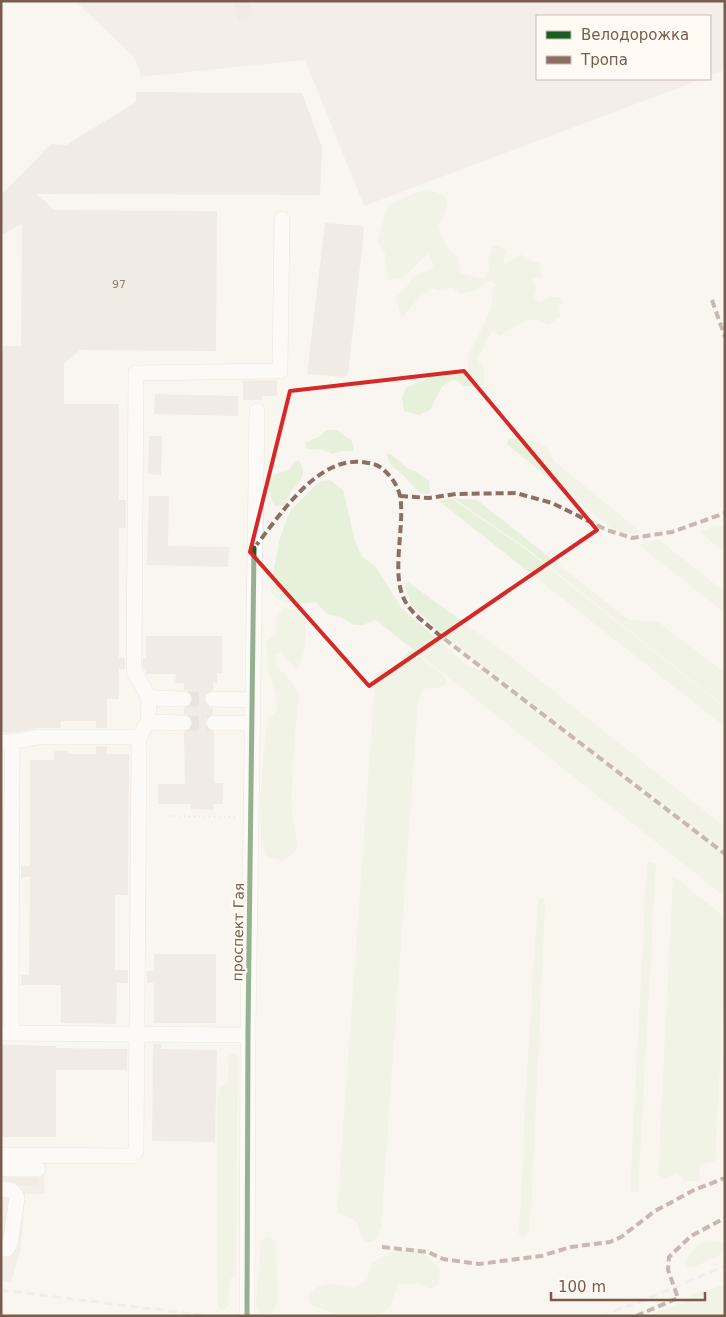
<svg xmlns="http://www.w3.org/2000/svg" width="726" height="1317" viewBox="0 0 726 1317" font-family="'DejaVu Sans',sans-serif">
  <rect width="100%" height="100%" fill="#f9f5f0"/>
  <g fill="#ede5e0">
    <polygon points="75,1 725,1 725,70 710,76 710,16 537,16 537,79 702,79 364,206 305,60 141,77 135,58"/>
    <polygon points="1,1166 43,1166 45,1194 25,1194 21,1249 11,1282 1,1280"/>
  </g>
  <g fill="#e7f0db">
    <path d="M427,189L444,195C449,209 446,213 438,226L446,246L458,257L460,273L484,279L490,271L488,261L492,247L497,245L506,251L503,260L505,264L521,254L525,259L540,263L542,277L532,279L537,289L534,297L539,302L550,297H560L562,304L558,308L561,316L549,325C545,323 541,320 537,320C525,318 510,329 500,336L492,331C485,340 484,349 477,359L484,369V386H464L454,379L442,386L430,410L419,415L404,411L402,397L406,388L435,375L460,374L467,369L470,352L485,322L492,305L493,290L497,284L490,281L474,291L460,294L451,287L444,291L432,288L418,298L404,317L400,314L396,296L406,288L413,277L434,267L428,253L403,278L387,280L385,253L377,242L388,206L405,197Z"/>
    <path d="M326,430H336L352,441L354,451H342L332,454C321,447 317,451 306,448L305,443L321,436Z"/>
    <polygon points="524,438 547,447 554,461 641,532 630,534 612,529 508,445 507,442 510,439"/>
    <polygon points="387,454 391,454 407,468 417,472 429,481 430,493 426,494 419,492 402,474 394,468 389,462"/>
    <path d="M298,460C304,466 305,475 299,483C297,486 292,488 291,492C288,498 289,501 284,506H275C270,500 266,481 274,475C278,472 285,472 289,469C293,466 293,462 298,460Z"/>
    <path d="M330,480L343,490L355,541L362,557L376,567L402,609L456,655L467,666L483,671L725,855V897L376,620L362,625H354L341,617L329,615L315,602C299,604 275,607 270,588L280,538L290,511L320,481Z"/>
    <polygon points="451,498 524,548 725,708 725,727 439,501"/>
    <polygon points="453,498 477,500 629,620 657,621 725,673 725,707 526,548"/>
    <polygon points="717,525 725,527 725,553 700,532"/>
    <polygon points="658,539 725,592 725,613 639,545"/>
    <polygon points="408,582 503,651 725,827 725,852 440,632 411,605 405,585"/>
    <path d="M285,608L294,609L305,615C307,633 306,655 297,670L280,652L275,656L276,667L284,673L293,683L299,695L295,735L291,806L298,847L294,853L283,861L266,856C253,831 265,751 267,720L278,710L277,699L267,668L266,642L277,632V616Z"/>
    <path d="M409,651H413L446,678L447,682C441,691 431,686 422,690L418,703L381,1227L377,1237L373,1241L367,1242C357,1237 362,1228 355,1221C350,1215 342,1217 337,1212L375,682L376,675L385,670H390L398,665Z"/>
    <polygon points="647,862 656,864 638,1192 630,1191"/>
    <polygon points="673,876 725,917 725,974 715,1161 699,1165 700,1181 685,1181 676,1172 665,1179 658,1175"/>
    <path d="M544,898L545,906L532,1196L528,1235L522,1238L518,1232C523,1197 522,1161 524,1126C528,1050 533,975 538,899Z"/>
    <polygon points="235,1053 238,1057 236,1276 230,1279 229,1305 222,1311 218,1305 217,1098 219,1088 228,1082 229,1055"/>
    <polygon points="268,1236 277,1242 278,1301 271,1315 259,1313 256,1304 261,1241"/>
    <polygon points="708,1242 725,1242 725,1253 696,1266 691,1268 686,1266 685,1261 698,1244"/>
    <path d="M417,1248L440,1268L439,1284L431,1289L417,1283L398,1285L390,1307L376,1316H343L311,1305L308,1297C320,1278 336,1285 355,1287L367,1279L372,1263L391,1252Z"/>
    <polygon points="725,1285 725,1316 646,1316 681,1303 695,1293"/>
  </g>
  <g fill="#e6ded7">
    <polygon points="232,1 249,1 254,16 239,21"/>
    <polygon points="136,92 302,93 322,147 320,195 37,194 54,210 217,211 216,351 80,350 64,364 64,404 119,404 119,500 126,500 126,528 119,528 119,658 125,658 125,669 119,669 119,699 107,699 107,728 96,728 96,721 61,721 61,728 38,728 11,733 2,732 1,346 21,346 22,224 1,235 1,195 51,144 66,145 136,102"/>
    <polygon points="325,223 363,226 364,230 348,374 344,377 307,374"/>
    <polygon points="277,380 277,396 262,396 262,400 243,400 243,381"/>
    <polygon points="155,394 238,396 238,416 154,414"/>
    <polygon points="149,436 162,436 161,475 148,474"/>
    <polygon points="149,496 169,496 168,546 229,547 228,567 147,565"/>
    <polygon points="146,636 222,636 222,673 217,673 217,683 213,683 213,690 208,691 204,698 208,707 213,708 213,714 206,718 205,723 209,731 214,732 214,783 223,783 223,804 213,804 213,810 191,809 191,804 158,804 158,784 185,784 184,732 192,728 193,723 189,715 184,714 184,708 192,704 193,699 189,691 184,690 184,683 175,683 176,674 146,674 146,669 143,669 143,658 146,658"/>
    <polygon points="96,746 107,746 107,754 129,754 129,760 128,895 115,895 115,970 128,970 128,983 117,983 116,1024 61,1023 61,985 21,985 21,975 29,975 30,877 21,877 21,866 30,866 30,760 54,760 54,751 68,751 68,754 96,754"/>
    <polygon points="154,954 216,954 216,1023 154,1023 154,983 147,983 147,971 154,971"/>
    <polygon points="153,1044 161,1044 161,1049 217,1050 215,1142 152,1141"/>
    <polygon points="1,1045 56,1046 56,1048 127,1049 127,1070 56,1070 56,1137 1,1137"/>
    <polygon points="1,1178 39,1178 39,1185 19,1185 12,1181"/>
  </g>
  <g fill="none" stroke-linecap="round" stroke-linejoin="round">
    <g stroke="#d9cfc7" stroke-width="15" stroke-dasharray="15 8" stroke-linecap="butt">
      <polyline points="184,699 213,699"/>
      <polyline points="184,723 214,723"/>
    </g>
    <defs>
      <g id="minor">
        <polyline points="184,699 149,698 134,671 136,373 280,371 282,219"/>
        <polyline points="213,699 252,700"/>
        <polyline points="148,722 184,723"/>
        <polyline points="214,723 252,723"/>
        <polyline points="1,742 12,742 38,737 139,737 148,722 149,698"/>
        <polyline points="2,1033 248,1035"/>
        <polyline points="11,1033 12,742"/>
        <polyline points="1,1155 132,1156 136,1151 139,737"/>
        <polyline points="1,1169 38,1169"/>
        <path d="M1,1189C10,1189 13,1190 17,1198L10,1244L7,1249H1"/>
        <polyline points="247,1316 248,1029 257,411"/>
      </g>
    </defs>
    <use href="#minor" stroke="#d7d1cb" stroke-width="16"/>
    <polyline stroke="#dcd5d0" stroke-width="2" stroke-dasharray="1 4" stroke-linecap="butt" points="169,816 239,817"/>
    <use href="#minor" stroke="#fefefd" stroke-width="15"/>
    <g stroke="#e6e3e7" stroke-width="3" stroke-dasharray="8 5" stroke-linecap="butt">
      <polyline points="1,1290 209,1316"/>
      <polyline points="601,1316 647,1299 725,1266"/>
    </g>
    <g stroke="#8d6e63" stroke-width="4" stroke-dasharray="8 4" stroke-linecap="butt">
      <polyline points="712,300 725,337"/>
      <polyline points="400,496 429,498 456,494 516,493 552,503 607,530 632,538 672,532 725,513"/>
      <path d="M254,548C279,517 316,457 362,462C369,463 374,463 380,467C392,476 401,489 401,505C403,532 392,575 404,599C411,614 427,624 438,634L725,854"/>
      <polyline points="382,1247 428,1252 443,1259 479,1264 541,1256 571,1247 610,1242 621,1237 655,1211 694,1190 725,1178"/>
      <polyline points="636,1316 678,1298 668,1270 669,1257 691,1236 725,1218"/>
    </g>
    <defs>
      <polyline id="cycleway" points="247,1316 248,1029 254,548"/>
    </defs>
    <use href="#cycleway" stroke="#fffaf3" stroke-width="8"/>
    <use href="#cycleway" stroke="#1b5e20" stroke-width="5"/>
  </g>
  <path d="M0 0H726V1317H0ZM464,371L597,530L369,686L250,552L290,391Z" fill="#f9f5f0" fill-opacity=".55" fill-rule="evenodd"/>
  <path fill="none" stroke="#d62828" stroke-width="4" stroke-linejoin="round" d="M464,371L597,530L369,686L250,552L290,391Z"/>
  <g text-anchor="middle" dominant-baseline="central" stroke-width="4.5" stroke-linejoin="round" paint-order="stroke">
    <g font-size="11" fill="#977e72">
      <text x="119" y="284">97</text>
    </g>
    <g font-size="14" fill="#7a5c4d" stroke="#fffaf3">
      <text transform="translate(238 932) rotate(-89)">проспект Гая</text>
    </g>
  </g>
  <rect width="726" height="1317" fill="none" stroke="#7a5c4d" stroke-width="5"/>
  <rect x="536" y="15" width="175" height="65" fill="#fffaf3" stroke="#cabbb1"/>
  <rect x="546" y="31" width="25" height="8" fill="#1b5e20" stroke="#cabbb1"/>
  <text x="581" y="40" font-size="15" fill="#7a5c4d">Велодорожка</text>
  <rect x="546" y="56" width="25" height="8" fill="#8d6e63" stroke="#cabbb1"/>
  <text x="581" y="65" font-size="15" fill="#7a5c4d">Тропа</text>
  <path d="M551 1292v8h154v-8" fill="none" stroke="#7a5c4d" stroke-width="2.5"/>
  <text x="558" y="1292" font-size="15" fill="#7a5c4d" stroke="#fffaf3" stroke-width="4" paint-order="stroke">100 m</text>
</svg>
